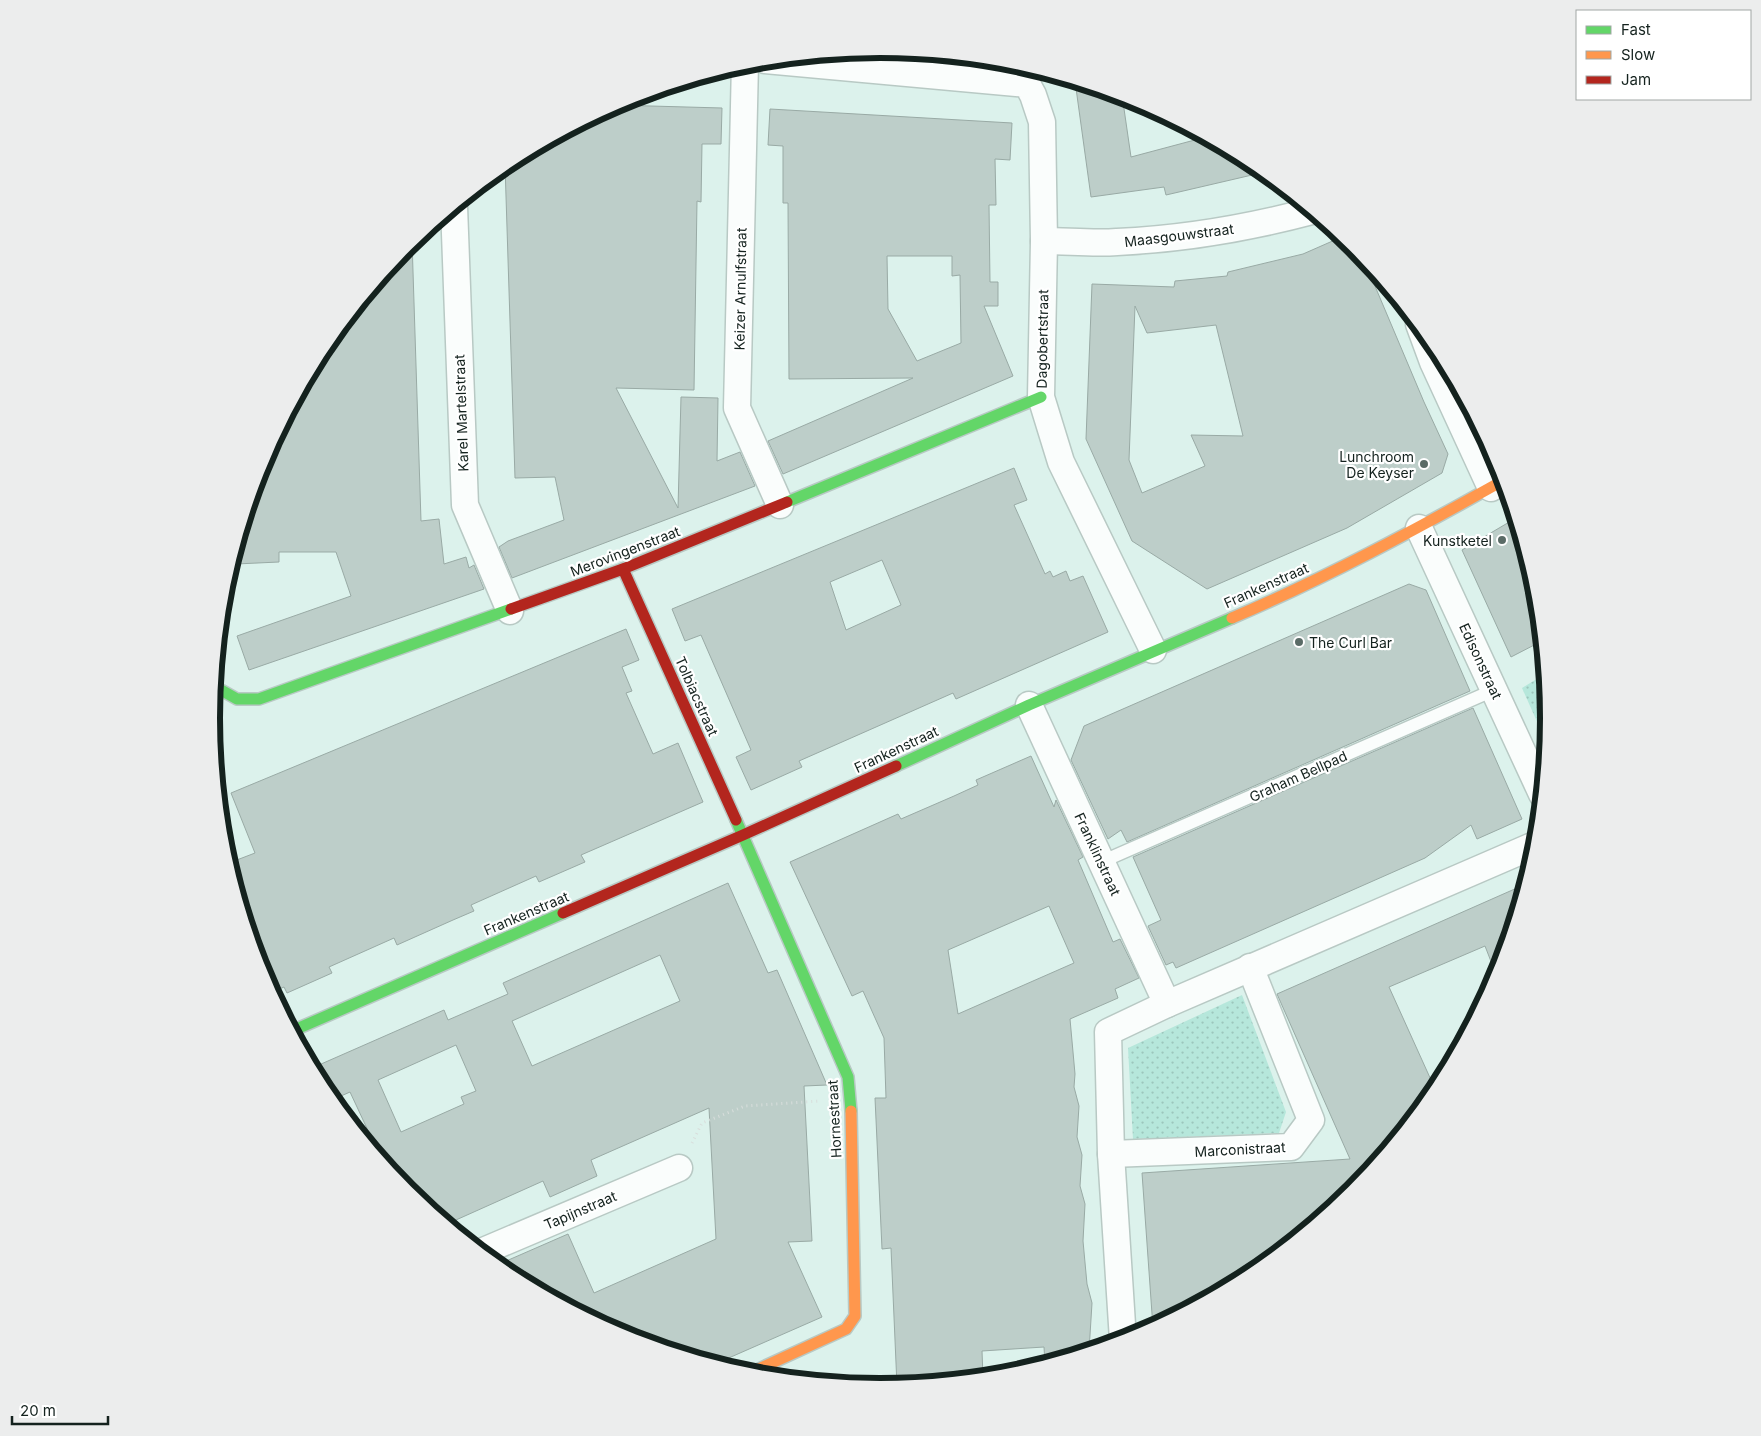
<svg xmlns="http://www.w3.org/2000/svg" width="1761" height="1436" viewBox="0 0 1761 1436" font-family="Inter,sans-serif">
  <defs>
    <pattern id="grass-dots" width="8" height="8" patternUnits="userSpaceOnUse" patternTransform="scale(1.25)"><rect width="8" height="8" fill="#b6e7db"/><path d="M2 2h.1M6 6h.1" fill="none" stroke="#9cc6bc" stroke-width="1.8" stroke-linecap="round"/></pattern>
  </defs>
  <rect width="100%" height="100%" fill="#dcf2ec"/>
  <g fill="url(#grass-dots)">
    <polygon points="1545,674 1550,718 1547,744 1522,688"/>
    <polygon points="1242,995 1286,1112 1279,1133 1133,1139 1128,1048"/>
  </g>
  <g fill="#bdcec9" stroke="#99aaa5" fill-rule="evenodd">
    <polygon points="1075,81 1122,95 1131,157 1206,137 1253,162 1265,172 1166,195 1164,187 1091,197"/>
    <polygon points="615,105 722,108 721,144 702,144 701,202 697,201 694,390 616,388 678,508 681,397 718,398 717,461 740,452 755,486 512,578 499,547 508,541 564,520 555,477 515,478 505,165"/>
    <path d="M770,109L1012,123L1010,160L995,159L996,205H989L990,282H998V306H984L1013,376L783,474L768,441L913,378L789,379L788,203H783V146L768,145ZM887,256H952V276L960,275L961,343L917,361L888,309Z"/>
    <path d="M1344,236L1361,253L1424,402L1448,454L1442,473L1347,528L1207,589L1132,541L1086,439L1092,284L1174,287L1175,281L1227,276L1228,272L1303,254ZM1135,306L1147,333L1216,325L1243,436L1191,435L1205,466L1142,493L1129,460Z"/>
    <polygon points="412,240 421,521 439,519 444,564 466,557 469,568 474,565 484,589 249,670 237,636 351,596 336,552 279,552 279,562 236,564 236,549 262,462 324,347"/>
    <path d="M1014,468L1027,500L1014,505L1045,574L1050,571L1053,577L1066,571L1070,581L1083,576L1108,632L956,699L953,693L799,761L802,767L751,790L736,757L751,750L701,635L685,641L672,609ZM882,560L901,605L846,630L830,582Z"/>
    <polygon points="1516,518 1537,588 1542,641 1511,657 1462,550"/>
    <polygon points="1409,584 1426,590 1470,691 1127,842 1121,830 1108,839 1071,760 1084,726"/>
    <polygon points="626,629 639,660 622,667 632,691 626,693 653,754 678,743 703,802 581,855 585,862 539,882 536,876 471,905 474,911 453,920 397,945 394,938 329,967 332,973 287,993 284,987 272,992 262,974 229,863 255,853 231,793"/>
    <polygon points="1473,708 1522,819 1477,839 1471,825 1425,858 1176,968 1173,962 1166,965 1148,926 1161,920 1133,857"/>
    <path d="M1031,756L1054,807L1056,800L1083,857L1078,860L1113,942L1120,939L1139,978L1115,989L1118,998L1070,1019L1075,1074L1074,1087L1079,1106L1077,1137L1082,1155L1080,1186L1085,1204L1083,1241L1087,1284L1092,1303L1089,1351L1045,1364L1044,1347L982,1351L983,1377L897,1386L891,1248L882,1249L875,1098H886L884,1038L863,991L852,996L790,862L898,814L901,819L954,796L978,785L976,780ZM1049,906L1074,963L958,1014L948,950Z"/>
    <path d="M728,883L768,973L777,970L827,1085L804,1086L812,1241L788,1242L822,1317L715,1364L624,1336L508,1274L497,1265L568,1234L594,1293L716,1239L709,1108L591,1160L597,1176L550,1197L543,1181L447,1224L407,1191L365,1140L371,1137L350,1092L332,1100L324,1090L312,1068L444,1010L448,1020L508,994L503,983ZM660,955L680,1001L532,1066L512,1021ZM456,1045L476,1091L461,1097L464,1104L401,1132L378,1080Z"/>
    <polygon points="1526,884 1497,977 1485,946 1389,987 1436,1091 1354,1191 1252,1275 1153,1328 1142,1173 1350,1159 1277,994"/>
  </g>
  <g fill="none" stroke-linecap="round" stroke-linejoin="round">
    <defs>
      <polyline id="lane" points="1101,862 1494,690"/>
      <g id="street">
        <polyline points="765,60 1027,84 1033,95 1042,122 1044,241 1041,397 1061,462 1153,650"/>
        <polyline points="745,63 737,408 780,505"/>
        <polyline points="454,206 465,505 510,611"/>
        <path d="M1044,241C1068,241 1093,244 1117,242C1183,239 1248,228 1312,211"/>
        <polyline points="1419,324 1433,362 1491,488"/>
        <polyline points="1419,528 1542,794"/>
        <polyline points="1029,705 1167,1004"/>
        <polyline points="1111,1154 1291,1147 1311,1120 1250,967"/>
        <polyline points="481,1252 679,1168"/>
        <polyline points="1123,1340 1111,1154 1108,1032 1167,1004 1537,844"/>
      </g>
      <g id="fast">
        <polyline points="787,502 1041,397"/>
        <polyline points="214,686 237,699 259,699 511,609"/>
        <polyline points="896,766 1029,705 1232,618"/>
        <polyline points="736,820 848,1077 851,1111"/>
        <polyline points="292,1031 563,913"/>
      </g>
      <g id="slow">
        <path d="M1232,618C1326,578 1415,530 1504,480"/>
        <polyline points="748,1374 846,1329 855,1316 851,1111"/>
      </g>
      <g id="jam">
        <polyline points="623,569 736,820"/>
        <polyline points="511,609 623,569 787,502"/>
        <polyline points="563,913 743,835 896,766"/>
      </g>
    </defs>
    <use href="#lane" stroke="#b8c9c4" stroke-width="15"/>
    <use href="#street" stroke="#b8c9c4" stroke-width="29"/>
    <use href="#fast" stroke="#b8c9c4" stroke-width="14"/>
    <use href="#slow" stroke="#b8c9c4" stroke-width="14"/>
    <use href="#jam" stroke="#b8c9c4" stroke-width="14"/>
    <polyline stroke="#d8dedc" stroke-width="3" stroke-dasharray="1 4" stroke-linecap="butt" points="692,1143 702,1123 745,1106 820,1101"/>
    <use href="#lane" stroke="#fafdfc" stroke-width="12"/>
    <use href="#street" stroke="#fafdfc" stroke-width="26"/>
    <use href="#fast" stroke="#63d668" stroke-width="11"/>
    <use href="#slow" stroke="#ff974d" stroke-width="11"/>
    <use href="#jam" stroke="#b3261e" stroke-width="11"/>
  </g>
  <g fill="#5a6b66" stroke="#fff" stroke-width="2">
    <circle cx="1424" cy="464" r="5"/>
    <circle cx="1502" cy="540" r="5"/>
    <circle cx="1299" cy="642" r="5"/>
  </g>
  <g text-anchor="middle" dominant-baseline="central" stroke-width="4.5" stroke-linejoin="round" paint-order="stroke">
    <g font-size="14" fill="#14221e" stroke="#fff">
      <text transform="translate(1179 235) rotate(-7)">Maasgouwstraat</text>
      <text transform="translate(740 289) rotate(-89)">Keizer Arnulfstraat</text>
      <text transform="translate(1042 339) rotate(-89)">Dagobertstraat</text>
      <text transform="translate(461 413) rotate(-92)">Karel Martelstraat</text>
      <text transform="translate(625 551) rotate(-21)">Merovingenstraat</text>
      <text transform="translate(1266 585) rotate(-24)">Frankenstraat</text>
      <text transform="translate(1481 661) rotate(65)">Edisonstraat</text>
      <text transform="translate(697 696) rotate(66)">Tolbiacstraat</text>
      <text transform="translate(896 749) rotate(-25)">Frankenstraat</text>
      <text transform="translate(1298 776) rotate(-24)">Graham Bellpad</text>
      <text transform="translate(1098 854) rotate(65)">Franklinstraat</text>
      <text transform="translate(526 913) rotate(-23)">Frankenstraat</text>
      <text transform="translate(834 1119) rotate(-93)">Hornestraat</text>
      <text transform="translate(1240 1149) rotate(-3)">Marconistraat</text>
      <text transform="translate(580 1210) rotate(-23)">Tapijnstraat</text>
    </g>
    <g font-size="14" fill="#14221e" stroke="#fff" text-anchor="end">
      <text x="1414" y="456">Lunchroom<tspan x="1414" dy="16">De Keyser</tspan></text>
      <text x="1492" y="540">Kunstketel</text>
      <text x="1309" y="642" text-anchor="start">The Curl Bar</text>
    </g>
  </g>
  <path d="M0 0H1761V1436H0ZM220 718a660 660 0 1 1 1320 0a660 660 0 1 1-1320 0Z" fill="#eceded" fill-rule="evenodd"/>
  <path fill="none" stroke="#14221e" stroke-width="6" d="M220 718a660 660 0 1 1 1320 0a660 660 0 1 1-1320 0Z"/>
  <rect x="1576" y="10" width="175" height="90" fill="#ffffff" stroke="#a1a7a5"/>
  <rect x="1586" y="26" width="25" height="8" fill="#63d668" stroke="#a1a7a5"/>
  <text x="1621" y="35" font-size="15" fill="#14221e">Fast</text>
  <rect x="1586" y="51" width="25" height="8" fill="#ff974d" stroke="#a1a7a5"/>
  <text x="1621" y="60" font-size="15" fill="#14221e">Slow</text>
  <rect x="1586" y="76" width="25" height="8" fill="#b3261e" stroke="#a1a7a5"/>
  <text x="1621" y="85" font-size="15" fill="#14221e">Jam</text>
  <path d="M12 1416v8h96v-8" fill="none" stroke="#14221e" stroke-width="2.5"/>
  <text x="20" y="1416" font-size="15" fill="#14221e" stroke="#ffffff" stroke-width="4" paint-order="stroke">20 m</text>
</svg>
